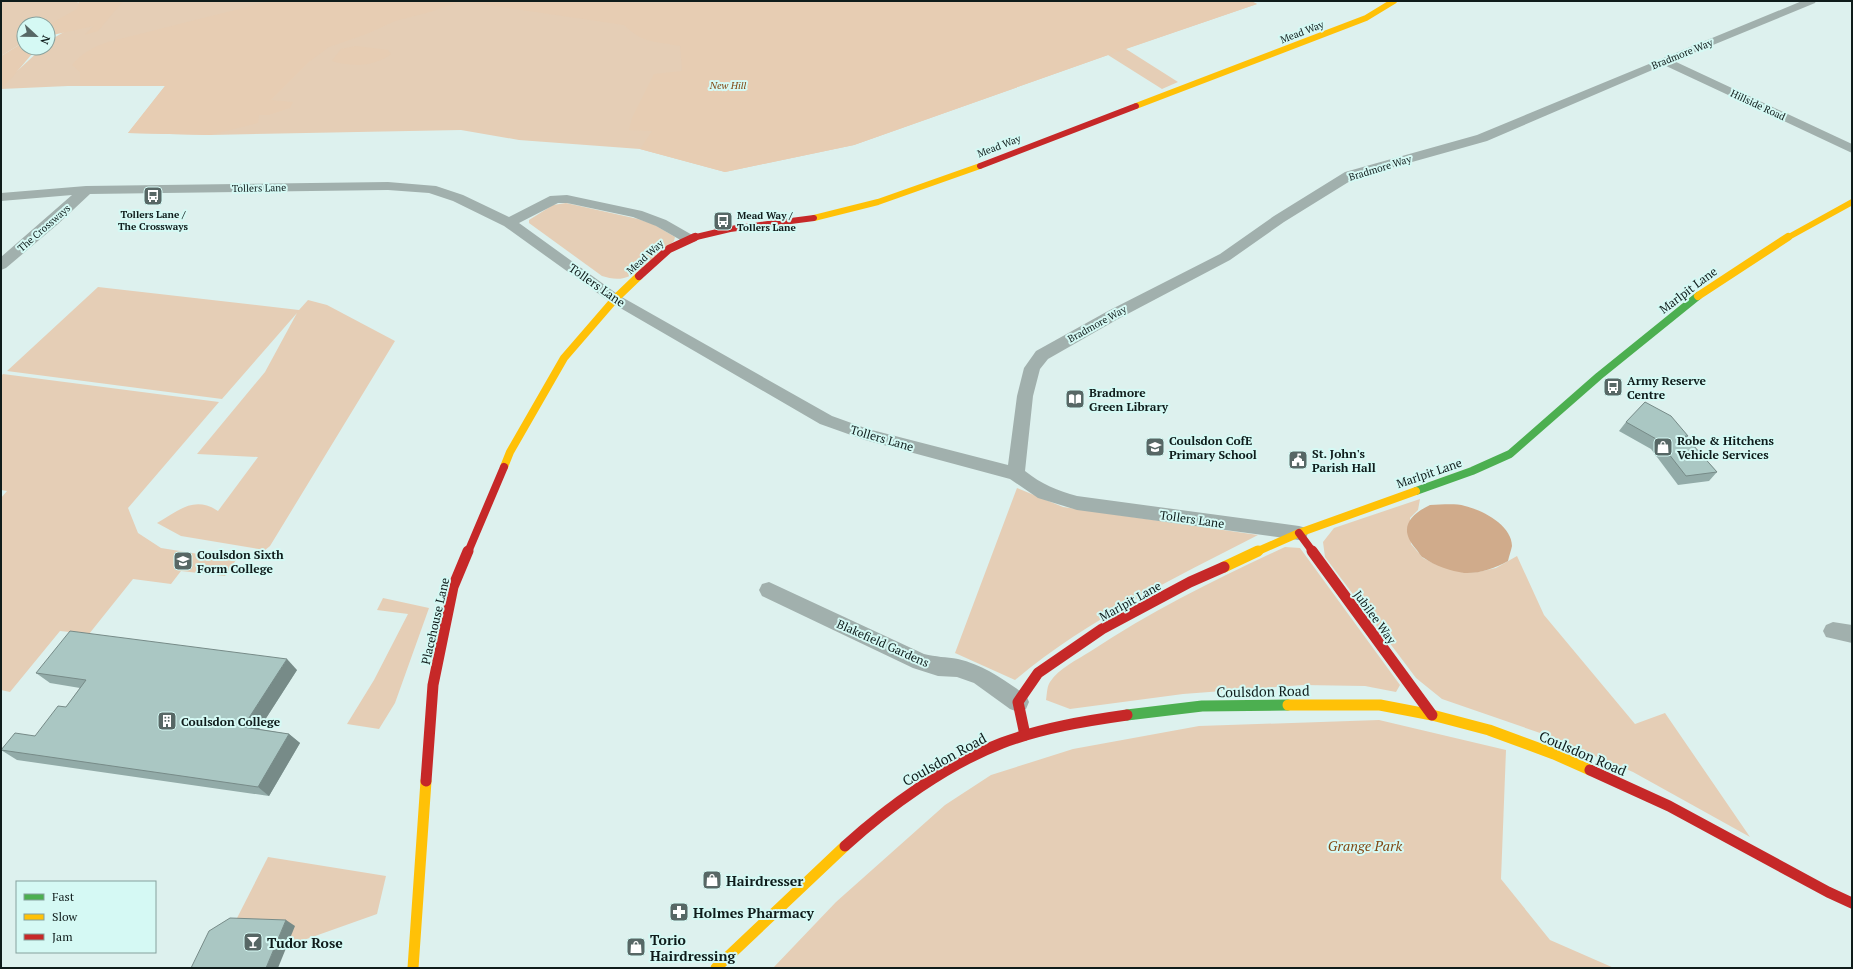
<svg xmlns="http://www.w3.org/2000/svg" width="1853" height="969" viewBox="0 0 1853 969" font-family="'PT Serif',serif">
  <rect width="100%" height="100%" fill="#ddf1ee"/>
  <g fill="#e5ceb6">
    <polygon points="1,1 76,1 86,9 48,30 48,24 24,24 24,42 1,56"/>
    <polygon points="105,1 1251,1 1257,4 1126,49 1178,82 1162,89 1108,55 854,145 725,172 640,149 519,140 461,130 210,135 128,133 165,86 68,86 1,89 1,86 42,48 48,48 48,43 52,39 86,19"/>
    <path d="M566,203L638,219L653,224L675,237L674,241C662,251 639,275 624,278C616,280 609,278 602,276L529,223V220L553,205Z"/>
    <path d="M98,287L299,310L308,300L327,305L395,341L270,546L265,550L181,536L157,523C178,511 194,495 218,511L258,457L197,454L265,372L297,313L222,399L7,371Z"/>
    <polygon points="3,374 219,402 128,508 138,533 161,548 236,560 225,576 181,571 171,584 133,579 89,634 60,631 10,692 1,690 1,498 7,491 1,490 1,376"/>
    <path d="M1017,488L1063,507L1258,535C1175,578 1088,619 1015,680L955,653Z"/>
    <polygon points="1420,499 1418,510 1410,518 1411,544 1423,558 1435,564 1465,573 1478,572 1496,568 1517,556 1544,615 1635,724 1665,713 1750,837 1633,772 1543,734 1442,699 1416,678 1325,557 1323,542 1334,528"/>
    <path d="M1285,547L1300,548L1400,685L1396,692L1365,686L1303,685L1183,694L1070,709L1046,700C1047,694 1047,686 1050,682C1059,668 1077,660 1091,651C1153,610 1218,578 1285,547Z"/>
    <polygon points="383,598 429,608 395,703 379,729 347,724 374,680 408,614 377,610"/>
    <polygon points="1379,720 1506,750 1501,879 1550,940 1614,968 773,968 836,902 945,805 991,775 1073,749 1199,726"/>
    <polygon points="268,857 386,876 377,914 287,946 234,924"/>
  </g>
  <g fill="#e7cdb3">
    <polygon points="76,1 123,1 98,31 84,35 94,26 48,36 48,25 77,9 79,3"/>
    <path d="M271,1H613C643,5 674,4 703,1H1044L1081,5V1H1251L1257,4L1125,49L854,145L725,172L640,149L652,131L629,130L632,118L654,74L682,71L680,46C655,41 643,44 624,25L461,1L430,12L395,21L369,33L329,47L310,61L271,100L293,102L290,108L269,115H259L258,123L210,135L128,133L165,86H80V72L72,65C82,53 93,47 108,42Z"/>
    <polygon points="24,42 24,48 37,48 9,81 1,89 1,56"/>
    <path d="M356,46L388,50L391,54C374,67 351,67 332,61L341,49Z"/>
  </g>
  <path fill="#d0ab8b" d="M1430,505C1441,505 1454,503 1465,506C1482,510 1512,525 1512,546C1511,551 1509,556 1508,561C1495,568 1479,574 1464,573C1451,571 1435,566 1424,558C1420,556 1419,552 1416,549C1398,529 1409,515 1430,505Z"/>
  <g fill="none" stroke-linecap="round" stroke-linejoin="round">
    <g fill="#a1b0ad" fill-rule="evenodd">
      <path d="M1802,1H1816L1815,3L1674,61L1852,144V153L1664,65L1487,141L1355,178L1284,222L1230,260L1118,319L1048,359L1040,369L1033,396L1025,471C1041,484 1058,491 1077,496L1299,526L1306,528L1308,533L1306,538L1299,540L1077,510L1038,498L1010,479L865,440L820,424L610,302L504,226L453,201L429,193L388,190L90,194L58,224L6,268L1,270V257L72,195L1,201V193L86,186L388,182L436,186L463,195L509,217L550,196L567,195L642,211L666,220L694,236L696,239L694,242H684L656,226L633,217L567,203H558L519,223L620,296L832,416L868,429L1008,465L1017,396L1024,368L1036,351L1108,311L1220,254L1274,216L1345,172L1477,135Z"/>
      <path d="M769,582L924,654C936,657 946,657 958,659C984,665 1004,680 1026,695L1029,702L1026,709L1018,712L1010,709L974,683L957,677L938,676L913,668L762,596L759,590L762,584Z"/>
      <polygon points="1833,622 1852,625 1852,643 1826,637 1823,631 1826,625"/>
    </g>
    <polyline stroke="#4caf50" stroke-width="8" points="1416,491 1472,471 1510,454 1599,376 1698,296"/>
    <polyline stroke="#4caf50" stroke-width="11" points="1127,715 1202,706 1288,705"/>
    <g stroke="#ffc107" stroke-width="6">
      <polyline points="1136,106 1366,18 1394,1"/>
      <polyline points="814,218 878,202 980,166"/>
      <polyline points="1787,238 1852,202"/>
    </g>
    <g stroke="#ffc107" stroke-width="8">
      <polyline points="1698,296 1788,237"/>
      <polyline points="504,467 510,452 564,358 615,299 639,276"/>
      <polyline points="1256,552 1299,533 1416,491"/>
    </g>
    <g stroke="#ffc107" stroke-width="11">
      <polyline points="1224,567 1258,551"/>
      <polyline points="1288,705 1380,705 1432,715 1489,730 1554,754 1590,770"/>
      <polyline points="413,968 426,781"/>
      <polyline points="716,968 845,846"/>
    </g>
    <g stroke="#c62828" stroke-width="6">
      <polyline points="980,166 1136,106"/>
      <polyline points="692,238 730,229 814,218"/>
    </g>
    <g stroke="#c62828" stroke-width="8">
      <polyline points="639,276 669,249 695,237"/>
      <polyline points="1299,533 1313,552"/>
      <polyline points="468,552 504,467"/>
    </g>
    <g stroke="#c62828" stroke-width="11">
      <polyline points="1312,551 1432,715"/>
      <polyline points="1025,735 1018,702 1038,673 1102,629 1190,582 1224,567"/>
      <polyline points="1590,770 1669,806 1828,892 1852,903"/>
      <polyline points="426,781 433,685 453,587 468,551"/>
      <path d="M845,846C888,807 947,764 1002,743C1042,728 1085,721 1127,715"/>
    </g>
  </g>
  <g fill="#92aba8">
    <polygon points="1626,422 1688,436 1686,438 1717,472 1709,481 1678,485 1651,449 1619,431"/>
    <polygon points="297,670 259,729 289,734 300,743 269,796 17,760 1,750 35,736 66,707 80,688 50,683 36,673"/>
  </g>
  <g fill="#778b88">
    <polygon points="287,659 297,670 254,737 243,727"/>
    <polygon points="289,734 300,743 269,796 258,787"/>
    <polygon points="286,920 295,926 278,968 266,968"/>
  </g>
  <g fill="#aac7c3" stroke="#778b88">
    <polygon points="1645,402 1671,416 1688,436 1685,436 1717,472 1686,476 1658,440 1626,422"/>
    <polygon points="70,631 287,659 243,727 289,734 258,787 1,750 15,733 35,736 58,706 66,707 86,680 36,673"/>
    <polygon points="230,918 286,920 266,968 191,968 209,931"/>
  </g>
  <defs>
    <symbol id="bus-square" viewBox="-11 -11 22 22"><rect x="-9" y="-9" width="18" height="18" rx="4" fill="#576765" stroke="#d5f9f4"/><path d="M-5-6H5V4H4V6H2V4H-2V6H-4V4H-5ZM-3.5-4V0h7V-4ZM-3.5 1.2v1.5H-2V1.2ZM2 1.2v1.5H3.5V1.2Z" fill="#fff"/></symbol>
    <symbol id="library-square" viewBox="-11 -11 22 22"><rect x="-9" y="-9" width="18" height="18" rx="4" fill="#576765" stroke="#d5f9f4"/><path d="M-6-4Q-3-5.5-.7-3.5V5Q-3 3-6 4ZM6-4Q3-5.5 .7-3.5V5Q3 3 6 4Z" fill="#fff"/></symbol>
    <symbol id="school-square" viewBox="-11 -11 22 22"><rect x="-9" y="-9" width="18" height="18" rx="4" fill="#576765" stroke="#d5f9f4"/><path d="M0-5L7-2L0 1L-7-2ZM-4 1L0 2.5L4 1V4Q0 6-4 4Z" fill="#fff"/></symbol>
    <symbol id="shop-square" viewBox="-11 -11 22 22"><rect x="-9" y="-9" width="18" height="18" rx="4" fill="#576765" stroke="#d5f9f4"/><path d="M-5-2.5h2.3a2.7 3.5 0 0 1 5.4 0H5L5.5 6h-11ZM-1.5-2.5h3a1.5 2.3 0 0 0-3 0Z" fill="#fff"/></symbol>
    <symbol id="civic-square" viewBox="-11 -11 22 22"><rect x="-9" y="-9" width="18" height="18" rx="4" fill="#576765" stroke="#d5f9f4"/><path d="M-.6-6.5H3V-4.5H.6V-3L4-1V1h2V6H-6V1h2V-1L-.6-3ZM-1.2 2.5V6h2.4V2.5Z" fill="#fff"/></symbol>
    <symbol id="university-square" viewBox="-11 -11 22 22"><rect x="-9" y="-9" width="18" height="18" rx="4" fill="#576765" stroke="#d5f9f4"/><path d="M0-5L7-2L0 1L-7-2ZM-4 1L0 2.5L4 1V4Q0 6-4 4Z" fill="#fff"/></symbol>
    <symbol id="building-square" viewBox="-11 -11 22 22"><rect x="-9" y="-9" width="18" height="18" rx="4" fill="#576765" stroke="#d5f9f4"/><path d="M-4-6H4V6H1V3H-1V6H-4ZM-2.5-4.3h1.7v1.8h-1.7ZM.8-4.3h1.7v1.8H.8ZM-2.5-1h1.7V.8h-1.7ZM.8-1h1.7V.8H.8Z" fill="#fff"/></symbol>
    <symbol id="pharmacy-square" viewBox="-11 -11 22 22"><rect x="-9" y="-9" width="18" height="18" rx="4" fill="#576765" stroke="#d5f9f4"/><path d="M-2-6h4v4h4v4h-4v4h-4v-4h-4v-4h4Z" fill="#fff"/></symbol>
    <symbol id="bar-square" viewBox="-11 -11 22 22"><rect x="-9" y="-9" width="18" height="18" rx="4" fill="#576765" stroke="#d5f9f4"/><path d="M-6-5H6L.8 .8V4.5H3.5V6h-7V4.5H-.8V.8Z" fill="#fff"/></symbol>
  </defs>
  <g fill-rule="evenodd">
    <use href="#bus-square" x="142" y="185" width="22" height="22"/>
    <use href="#bus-square" x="712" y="210" width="22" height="22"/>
    <use href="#bus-square" x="1602" y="376" width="22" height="22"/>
    <use href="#library-square" x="1064" y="388" width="22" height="22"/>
    <use href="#school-square" x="1144" y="436" width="22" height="22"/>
    <use href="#shop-square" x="1652" y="436" width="22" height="22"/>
    <use href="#civic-square" x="1287" y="449" width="22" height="22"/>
    <use href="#university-square" x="172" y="550" width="22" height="22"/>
    <use href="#building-square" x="156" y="710" width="22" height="22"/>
    <use href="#shop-square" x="701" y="869" width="22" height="22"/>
    <use href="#pharmacy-square" x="668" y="901" width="22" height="22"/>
    <use href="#bar-square" x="242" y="931" width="22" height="22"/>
    <use href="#shop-square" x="625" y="936" width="22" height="22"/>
  </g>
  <g text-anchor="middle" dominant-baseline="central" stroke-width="4" stroke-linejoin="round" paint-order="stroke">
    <g font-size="10" fill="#0f1c1b" stroke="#d5f9f4">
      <text transform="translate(1302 32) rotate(-21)">Mead Way</text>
      <text transform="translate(1682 54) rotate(-22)">Bradmore Way</text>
      <text transform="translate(1758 105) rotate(25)">Hillside Road</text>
      <text transform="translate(999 146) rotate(-21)">Mead Way</text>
      <text transform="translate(1380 168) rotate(-17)">Bradmore Way</text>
      <text transform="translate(259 188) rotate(-1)">Tollers Lane</text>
      <text transform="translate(44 228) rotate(-41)">The Crossways</text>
      <text transform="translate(645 257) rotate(-42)">Mead Way</text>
      <text transform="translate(1097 324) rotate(-29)">Bradmore Way</text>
    </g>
    <g font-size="10" font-style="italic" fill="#814712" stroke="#d5f9f4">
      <text x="728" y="85">New Hill</text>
    </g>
    <g font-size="10" font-weight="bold" fill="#0f1c1b" stroke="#d5f9f4">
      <text x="153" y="214">Tollers Lane /<tspan x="153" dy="12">The Crossways</tspan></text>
      <text x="737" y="215" text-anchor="start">Mead Way /<tspan x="737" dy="12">Tollers Lane</tspan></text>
    </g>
    <g font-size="12" fill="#0f1c1b" stroke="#d5f9f4">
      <text transform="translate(597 285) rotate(35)">Tollers Lane</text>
      <text transform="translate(1688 290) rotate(-37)">Marlpit Lane</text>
      <text transform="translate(882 438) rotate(16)">Tollers Lane</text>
      <text transform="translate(1429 473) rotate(-19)">Marlpit Lane</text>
      <text transform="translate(1192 519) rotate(8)">Tollers Lane</text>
      <text transform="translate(1130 601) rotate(-29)">Marlpit Lane</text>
      <text transform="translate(1375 617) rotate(54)">Jubilee Way</text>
      <text transform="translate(435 621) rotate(-77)">Placehouse Lane</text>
      <text transform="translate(883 643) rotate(24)">Blakefield Gardens</text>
    </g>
    <g font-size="12" font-weight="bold" fill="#0f1c1b" stroke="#d5f9f4" text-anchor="start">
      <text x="1627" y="380">Army Reserve<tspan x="1627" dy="14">Centre</tspan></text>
      <text x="1089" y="392">Bradmore<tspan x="1089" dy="14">Green Library</tspan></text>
      <text x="1169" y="440">Coulsdon CofE<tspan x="1169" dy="14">Primary School</tspan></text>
      <text x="1677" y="440">Robe &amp; Hitchens<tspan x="1677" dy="14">Vehicle Services</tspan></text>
      <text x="1312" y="453">St. John's<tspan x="1312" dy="14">Parish Hall</tspan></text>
      <text x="197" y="554">Coulsdon Sixth<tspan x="197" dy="14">Form College</tspan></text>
      <text x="181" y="721">Coulsdon College</text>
    </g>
    <g font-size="14" fill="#0f1c1b" stroke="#d5f9f4">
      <text transform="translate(1263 691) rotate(-1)">Coulsdon Road</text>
      <text transform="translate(1583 753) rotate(23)">Coulsdon Road</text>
      <text transform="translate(944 759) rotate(-29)">Coulsdon Road</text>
    </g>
    <g font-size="14" font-style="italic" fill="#814712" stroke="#d5f9f4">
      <text x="1365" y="845">Grange Park</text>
    </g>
    <g font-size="14" font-weight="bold" fill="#0f1c1b" stroke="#d5f9f4" text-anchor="start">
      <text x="726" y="880">Hairdresser</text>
      <text x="693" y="912">Holmes Pharmacy</text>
      <text x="650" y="939">Torio<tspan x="650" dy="16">Hairdressing</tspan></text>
      <text x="267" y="942">Tudor Rose</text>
    </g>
  </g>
  <rect width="1853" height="969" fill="none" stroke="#0f1c1b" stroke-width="4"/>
  <rect x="16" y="881" width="140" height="72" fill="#d5f9f4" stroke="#86a19d"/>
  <rect x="24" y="894" width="20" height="6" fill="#4caf50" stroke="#86a19d"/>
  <text x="52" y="901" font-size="12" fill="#0f1c1b">Fast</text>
  <rect x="24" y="914" width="20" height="6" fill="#ffc107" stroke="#86a19d"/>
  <text x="52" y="921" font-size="12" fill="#0f1c1b">Slow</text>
  <rect x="24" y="934" width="20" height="6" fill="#c62828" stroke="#86a19d"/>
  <text x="52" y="941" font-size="12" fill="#0f1c1b">Jam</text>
  <g transform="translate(36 36) rotate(112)"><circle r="19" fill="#d5f9f4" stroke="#86a19d"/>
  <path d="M0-3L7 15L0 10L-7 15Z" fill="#576765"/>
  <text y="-6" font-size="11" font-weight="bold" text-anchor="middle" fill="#0f1c1b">N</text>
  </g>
</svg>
